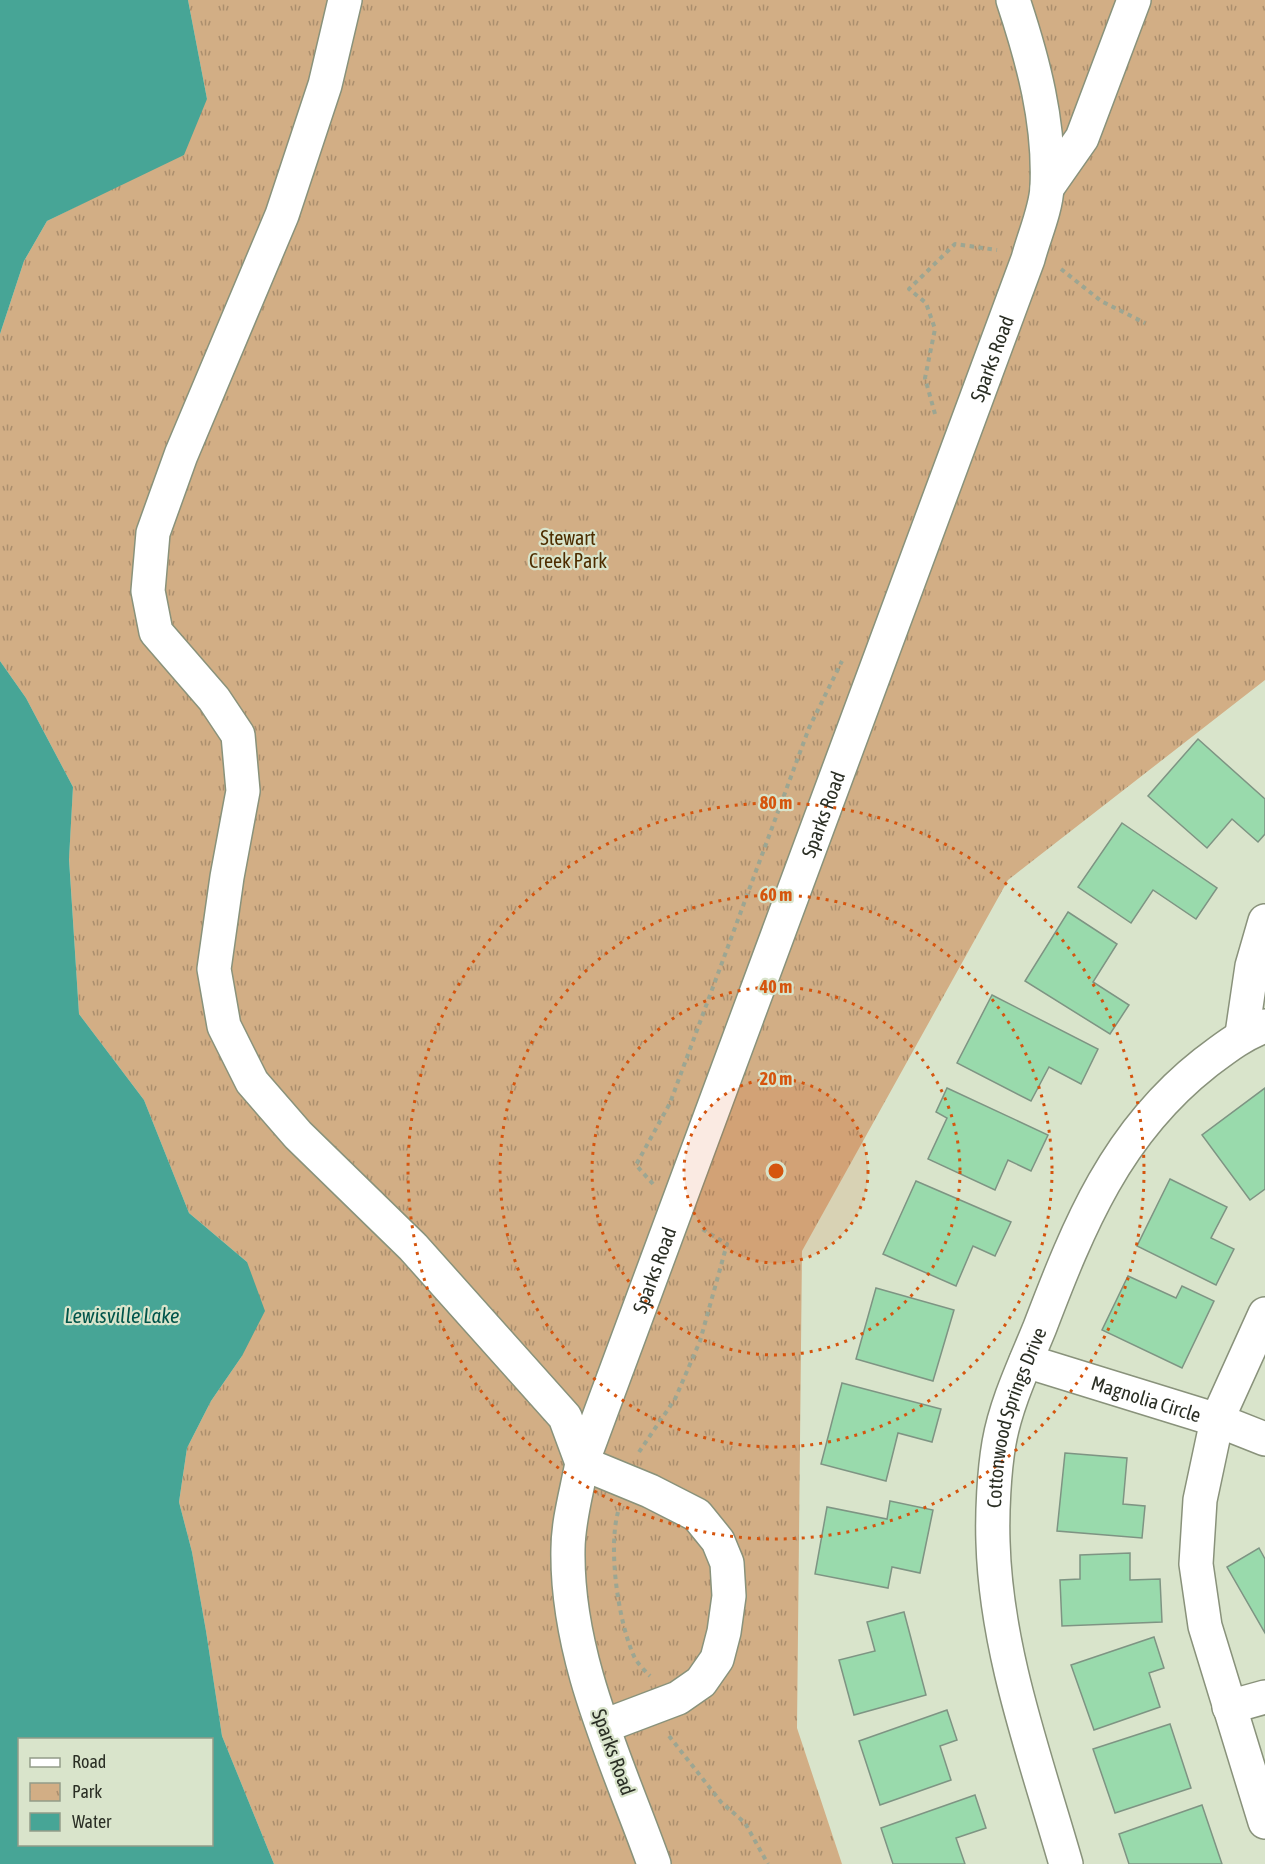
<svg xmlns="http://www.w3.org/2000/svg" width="1265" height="1864" viewBox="0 0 1265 1864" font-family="'Asap Condensed',sans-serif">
  <defs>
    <pattern id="park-tufts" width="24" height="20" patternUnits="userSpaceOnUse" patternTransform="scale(1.5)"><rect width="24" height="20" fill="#d2ae85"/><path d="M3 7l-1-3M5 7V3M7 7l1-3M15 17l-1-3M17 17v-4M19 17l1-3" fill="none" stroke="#ab8e6d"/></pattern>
  </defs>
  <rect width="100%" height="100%" fill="#d9e4cb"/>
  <polygon fill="url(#park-tufts)" points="188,0 1265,0 1265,680 1008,880 802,1251 797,1728 842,1864 274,1864 222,1736 206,1631 192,1552 179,1502 187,1448 211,1401 242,1356 247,1262 189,1213 144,1100 79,1014 69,858 73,787 26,698 0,661 0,334 24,261 47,221 103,193 207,99"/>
  <g fill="#47a596" fill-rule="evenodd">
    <polygon points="0,0 188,0 207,99 184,155 47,221 24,261 0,334"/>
    <path d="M0,661L26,698L73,787L69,859L79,1014L144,1100L189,1213L247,1262L265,1311L242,1356L211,1401L187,1448L179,1502L192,1552L206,1631L222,1736L274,1864H0ZM20,1740H212V1844H20Z"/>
  </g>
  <g fill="#99daac" stroke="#7e9483" stroke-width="1.5">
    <polygon points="1198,739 1265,799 1265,834 1258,842 1232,819 1207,848 1148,796"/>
    <polygon points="1122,823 1217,888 1196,919 1153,890 1131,923 1078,887"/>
    <polygon points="1068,912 1117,944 1093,982 1129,1005 1110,1034 1025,981"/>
    <polygon points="992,995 1098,1049 1081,1084 1049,1067 1031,1101 957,1063"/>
    <polygon points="947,1088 1048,1135 1031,1171 1008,1160 995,1190 928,1159 947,1118 936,1112"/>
    <polygon points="1265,1088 1265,1189 1250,1200 1202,1135"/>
    <polygon points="1170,1179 1227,1207 1211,1238 1234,1249 1216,1285 1137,1246"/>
    <polygon points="916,1181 1011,1222 995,1256 973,1246 956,1286 883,1254"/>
    <polygon points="1128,1276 1176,1298 1182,1286 1214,1301 1182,1368 1102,1330"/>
    <polygon points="876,1288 954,1310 933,1381 856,1359"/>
    <polygon points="842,1383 941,1409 932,1442 898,1433 886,1481 821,1464"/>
    <polygon points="1065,1453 1127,1458 1123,1504 1145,1506 1142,1538 1057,1531"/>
    <polygon points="890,1501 933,1510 920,1573 892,1567 888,1588 815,1574 827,1507 887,1519"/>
    <polygon points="1259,1548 1265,1559 1265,1633 1227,1567"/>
    <polygon points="1130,1553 1130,1580 1160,1579 1162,1622 1062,1626 1060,1580 1080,1579 1080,1555"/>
    <polygon points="904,1612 926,1695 854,1715 839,1660 875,1651 867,1622"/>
    <polygon points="1154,1637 1164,1668 1149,1673 1160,1707 1094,1730 1071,1665"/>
    <polygon points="947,1710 957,1740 940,1746 951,1780 880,1805 859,1741"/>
    <polygon points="1170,1724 1191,1788 1115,1813 1093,1749"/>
    <polygon points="975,1795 986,1828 956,1838 965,1864 893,1864 881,1828"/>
    <polygon points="1202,1805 1222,1864 1129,1864 1119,1834"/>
  </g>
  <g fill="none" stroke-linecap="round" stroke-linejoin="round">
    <defs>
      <g id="minor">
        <polyline points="345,0 325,85 282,215 181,455 153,533 148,591 156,632 214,699 238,735 243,791 227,877 214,969 224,1026 252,1082 298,1135 413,1247 565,1417 582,1463 650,1491 697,1515 718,1541 727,1563 729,1596 724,1632 717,1659 701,1682 678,1698 604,1726"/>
        <polyline points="1047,188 1082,138 1134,0"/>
        <polyline points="1242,1034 1252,966 1265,921"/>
        <polyline points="1265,1314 1217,1420 1200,1500 1196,1564 1205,1626 1265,1822"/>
        <path id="s1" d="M1026,1361L1217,1420L1265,1439"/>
        <polyline points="1229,1707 1265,1697"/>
        <path id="s2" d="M654,1864C618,1763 566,1659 568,1549C568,1521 577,1491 582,1463L1028,259C1034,236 1046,210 1047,187C1050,123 1033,60 1013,0"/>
        <path id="s3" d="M1066,1864C1036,1759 996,1652 993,1542C992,1513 994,1472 999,1443C1006,1403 1025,1364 1040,1327C1079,1225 1116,1133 1205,1063C1225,1048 1241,1035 1265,1026"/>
      </g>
    </defs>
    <use href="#minor" stroke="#89927b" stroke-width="36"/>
    <g stroke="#9da692" stroke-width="4" stroke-dasharray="4.5 4.5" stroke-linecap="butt">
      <polyline points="1061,269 1101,301 1145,323"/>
      <polyline points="935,414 925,378 935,329 926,303 909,289 955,244 997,250"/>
      <polyline points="653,1184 636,1165 670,1103 809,728 842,661"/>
      <polyline points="639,1452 675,1399 700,1341 727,1244 702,1229"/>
      <path d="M618,1512C608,1549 618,1619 633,1654C636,1662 644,1670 650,1676"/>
      <polyline points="669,1736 721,1802 745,1823 768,1864"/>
    </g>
    <use href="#minor" stroke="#fff" stroke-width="33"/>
  </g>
  <circle cx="776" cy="1171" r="92" fill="#d5550e" fill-opacity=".12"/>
  <g fill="none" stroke="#d5550e" stroke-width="3" stroke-dasharray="3 6">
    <circle cx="776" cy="1171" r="92"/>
    <circle cx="776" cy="1171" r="184"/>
    <circle cx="776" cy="1171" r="276"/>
    <circle cx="776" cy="1171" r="368"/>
  </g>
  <g text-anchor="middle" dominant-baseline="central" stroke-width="4.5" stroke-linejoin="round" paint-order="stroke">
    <g font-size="20" fill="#2b2f25" stroke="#d9e4cb">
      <text stroke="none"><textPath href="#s2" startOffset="1594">Sparks Road</textPath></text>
      <text stroke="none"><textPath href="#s2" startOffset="1108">Sparks Road</textPath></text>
      <text stroke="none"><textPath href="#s2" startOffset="622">Sparks Road</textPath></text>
      <text stroke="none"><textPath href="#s1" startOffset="126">Magnolia Circle</textPath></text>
      <text stroke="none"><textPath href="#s3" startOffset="459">Cottonwood Springs Drive</textPath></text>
      <text transform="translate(614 1752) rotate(70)">Sparks Road</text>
    </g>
    <g font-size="20" fill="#4d2d00" stroke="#d9e4cb">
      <text x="568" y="537">Stewart<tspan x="568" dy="23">Creek Park</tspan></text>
    </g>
    <g font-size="21" font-style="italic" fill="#00544a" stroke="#d9e4cb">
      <text x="122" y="1315">Lewisville Lake</text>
    </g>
  </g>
  <circle cx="776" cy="1171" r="9" fill="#d5550e" stroke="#d9e4cb" stroke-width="3"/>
  <g font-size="18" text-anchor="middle" font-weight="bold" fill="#d5550e" stroke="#d9e4cb" stroke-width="4.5" stroke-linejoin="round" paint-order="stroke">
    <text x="776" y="809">80 m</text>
    <text x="776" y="901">60 m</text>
    <text x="776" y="993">40 m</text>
    <text x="776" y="1085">20 m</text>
  </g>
  <rect x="18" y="1738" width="195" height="108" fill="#d9e4cb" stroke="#939c89" stroke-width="1.5"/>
  <rect x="30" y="1758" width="30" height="9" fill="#ffffff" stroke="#939c89" stroke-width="1.5"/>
  <text x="72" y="1768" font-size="18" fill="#2b2f25">Road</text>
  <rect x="30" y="1783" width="30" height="18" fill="url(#park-tufts)" stroke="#939c89" stroke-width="1.5"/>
  <text x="72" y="1798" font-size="18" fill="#2b2f25">Park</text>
  <rect x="30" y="1813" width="30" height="18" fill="#47a596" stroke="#939c89" stroke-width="1.5"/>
  <text x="72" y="1828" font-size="18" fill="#2b2f25">Water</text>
</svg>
